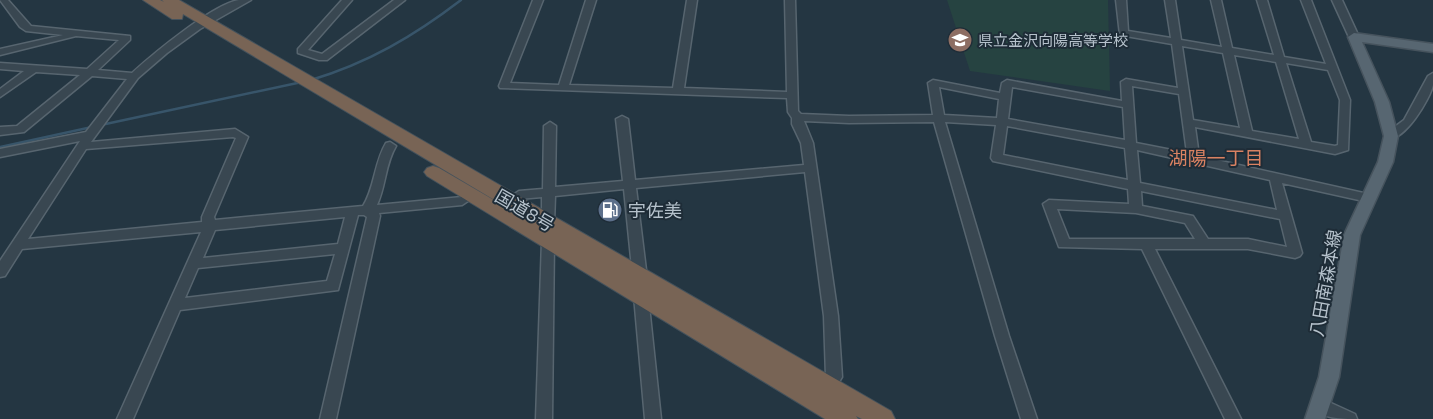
<svg xmlns="http://www.w3.org/2000/svg" width="1433" height="419" viewBox="0 0 1433 419" font-family="Commissioner,'Noto Sans JP',sans-serif">
  <rect width="100%" height="100%" fill="#243642"/>
  <polygon fill="#264341" points="947,0 1108,0 1110,91 970,71"/>
  <g fill="none" stroke-linecap="round" stroke-linejoin="round">
    <g stroke="#38556a" stroke-width="2.5">
      <path d="M311,80C368,63 414,36 461,0"/>
      <polyline points="101,125 302,82"/>
      <polyline points="0,147 92,127"/>
    </g>
    <defs>
      <g id="minor">
        <path d="M0,0H8L31,26L130,36V40L98,70L132,73C153,54 213,4 239,0C242,0 247,0 251,0L200,29L167,53L138,78L91,142L235,129L248,137L214,217L215,220L363,206C375,187 374,163 386,143L390,142L396,146C385,164 386,186 377,205L462,197L466,198L468,201L462,205L379,213L380,216L336,419H320L367,217L364,215H358L338,290L180,310L133,419H117L201,232L22,249L5,276L0,277V261L80,141L0,157V149L86,132L127,79L92,76L24,132L0,135V127L17,126L80,75L36,72L0,97V89L24,71L0,69V63L87,69L119,40L76,36L0,55V49L63,35L26,31L20,27ZM233,137L236,138L202,217V222L28,239L86,149ZM345,217L338,244L203,258L215,230ZM335,254L327,281L185,298L198,268Z"/>
        <polygon points="342,0 352,0 308,50 322,54 394,0 405,0 327,60 319,60 298,53 298,49"/>
        <path d="M533,0H543L510,83L559,85L586,0H596L569,85L673,88L687,0H697L684,88L787,92L785,0H795L798,111L801,114L849,116L933,115L928,83L933,80L1000,93L1002,83L1007,80L1122,101L1121,82L1126,79L1178,88L1172,44L1120,35L1116,0H1126L1128,31L1171,38L1165,0H1175L1181,40L1222,47L1211,0H1221L1232,48L1274,55L1257,0H1267L1284,57L1326,64L1301,0H1311L1350,100L1348,150L1335,154L1195,127L1199,156L1368,194L1374,198L1368,202L1282,183L1302,253L1300,256L1295,258L1248,249H1155L1241,419H1225L1142,249L1059,247L1043,204L1049,200L1129,204L1128,189L993,161L991,158L996,125L945,122L1009,336L1037,419H1021L995,336L934,122L849,123L804,121L813,143L838,316L842,377L839,382L834,384L829,382L826,377L824,316L805,172L636,188L647,278L645,282H635L633,278L624,189L555,196L554,224L548,229L542,224V197L519,199L513,195L519,191L543,189L544,126L550,122L556,126L555,187L623,181L616,119L622,116L628,119L635,180L804,165L801,143L792,124V118L788,112L787,98L500,88L499,86ZM1182,46L1223,53L1240,128L1193,120ZM1234,55L1276,62L1299,139L1252,131ZM1286,63L1328,70L1340,100L1338,145L1335,146L1311,142ZM1132,86L1179,94L1187,153L1136,143ZM939,87L999,99L997,118L944,115ZM1012,87L1123,107L1125,140L1008,119ZM1007,126L1125,148L1128,180L1003,155ZM1137,150L1270,180L1277,210L1140,183ZM1141,191L1280,219L1287,247L1248,239H1208L1193,216L1142,206ZM1057,209L1136,213L1185,223L1195,239H1069Z"/>
        <polygon points="1332,0 1342,0 1359,37 1357,39 1354,40 1349,37"/>
        <path d="M1433,73C1433,77 1433,82 1433,85C1430,99 1404,142 1388,138L1386,135L1388,132L1404,120L1428,76Z"/>
        <polygon points="548,235 553,237 554,240 552,419 536,419 542,240 543,237"/>
        <polygon points="641,291 646,292 648,296 661,419 645,419 634,296 636,292"/>
        <path d="M1320,398L1355,414L1357,419C1342,419 1319,419 1312,405L1314,400Z"/>
      </g>
      <polygon id="major" points="1354,33 1433,44 1433,52 1362,42 1389,102 1398,136 1393,162 1360,235 1339,377 1325,419 1305,419 1319,377 1344,235 1378,162 1384,136 1375,102 1348,37"/>
      <polygon id="highway" points="143,0 160,0 164,2 162,0 179,0 891,411 895,419 862,419 856,416 858,419 825,419 427,176 424,172 427,168 433,166 439,168 523,217 183,14 182,19 172,19"/>
    </defs>
    <use href="#minor" stroke="#57656f" stroke-width="3"/>
    <use href="#major" stroke="#46535d" stroke-width="3"/>
    <use href="#highway" stroke="#44525c" stroke-width="2"/>
    <use href="#minor" fill="#394751" fill-rule="evenodd"/>
    <use href="#major" fill="#576671" fill-rule="evenodd"/>
    <use href="#highway" fill="#786455" fill-rule="evenodd"/>
  </g>
  <defs>
    <symbol id="school-disc" viewBox="-11 -11 22 22"><circle r="9.5" fill="#8d6e63" stroke="#1e2c37"/><path d="M0-5L7-2L0 1L-7-2ZM-4 1L0 2.5L4 1V4Q0 6-4 4Z" fill="#fff"/></symbol>
    <symbol id="fuel-disc" viewBox="-11 -11 22 22"><circle r="9.5" fill="#5c6f8a" stroke="#1e2c37"/><path d="M-5.5-6h7V0h2V4h1.3V-2.5L3-4.5l.8-.8L6-3V5H2.5V1h-1V6h-7ZM-4.2-4.7v3.2H.2V-4.7Z" fill="#fff"/></symbol>
  </defs>
  <g fill-rule="evenodd">
    <use href="#school-disc" x="946" y="26" width="28" height="28"/>
    <use href="#fuel-disc" x="596" y="196" width="28" height="28"/>
  </g>
  <g text-anchor="middle" dominant-baseline="central" stroke-width="4" stroke-linejoin="round" paint-order="stroke">
    <g font-size="15" fill="#b6c2cc" stroke="#1e2c37" text-anchor="start">
      <text x="978" y="40">県立金沢向陽高等学校</text>
    </g>
    <g font-size="18" fill="#b6c2cc" stroke="#1e2c37">
      <text transform="translate(525 210) rotate(30)">国道8号</text>
      <text transform="translate(1325 283) rotate(-80)">八田南森本線</text>
    </g>
    <g font-size="18" fill="#b6c2cc" stroke="#1e2c37" text-anchor="start">
      <text x="628" y="210">宇佐美</text>
    </g>
    <g font-size="19" fill="#da8262" stroke="#1e2c37">
      <text x="1216" y="157">湖陽一丁目</text>
    </g>
  </g>
</svg>
